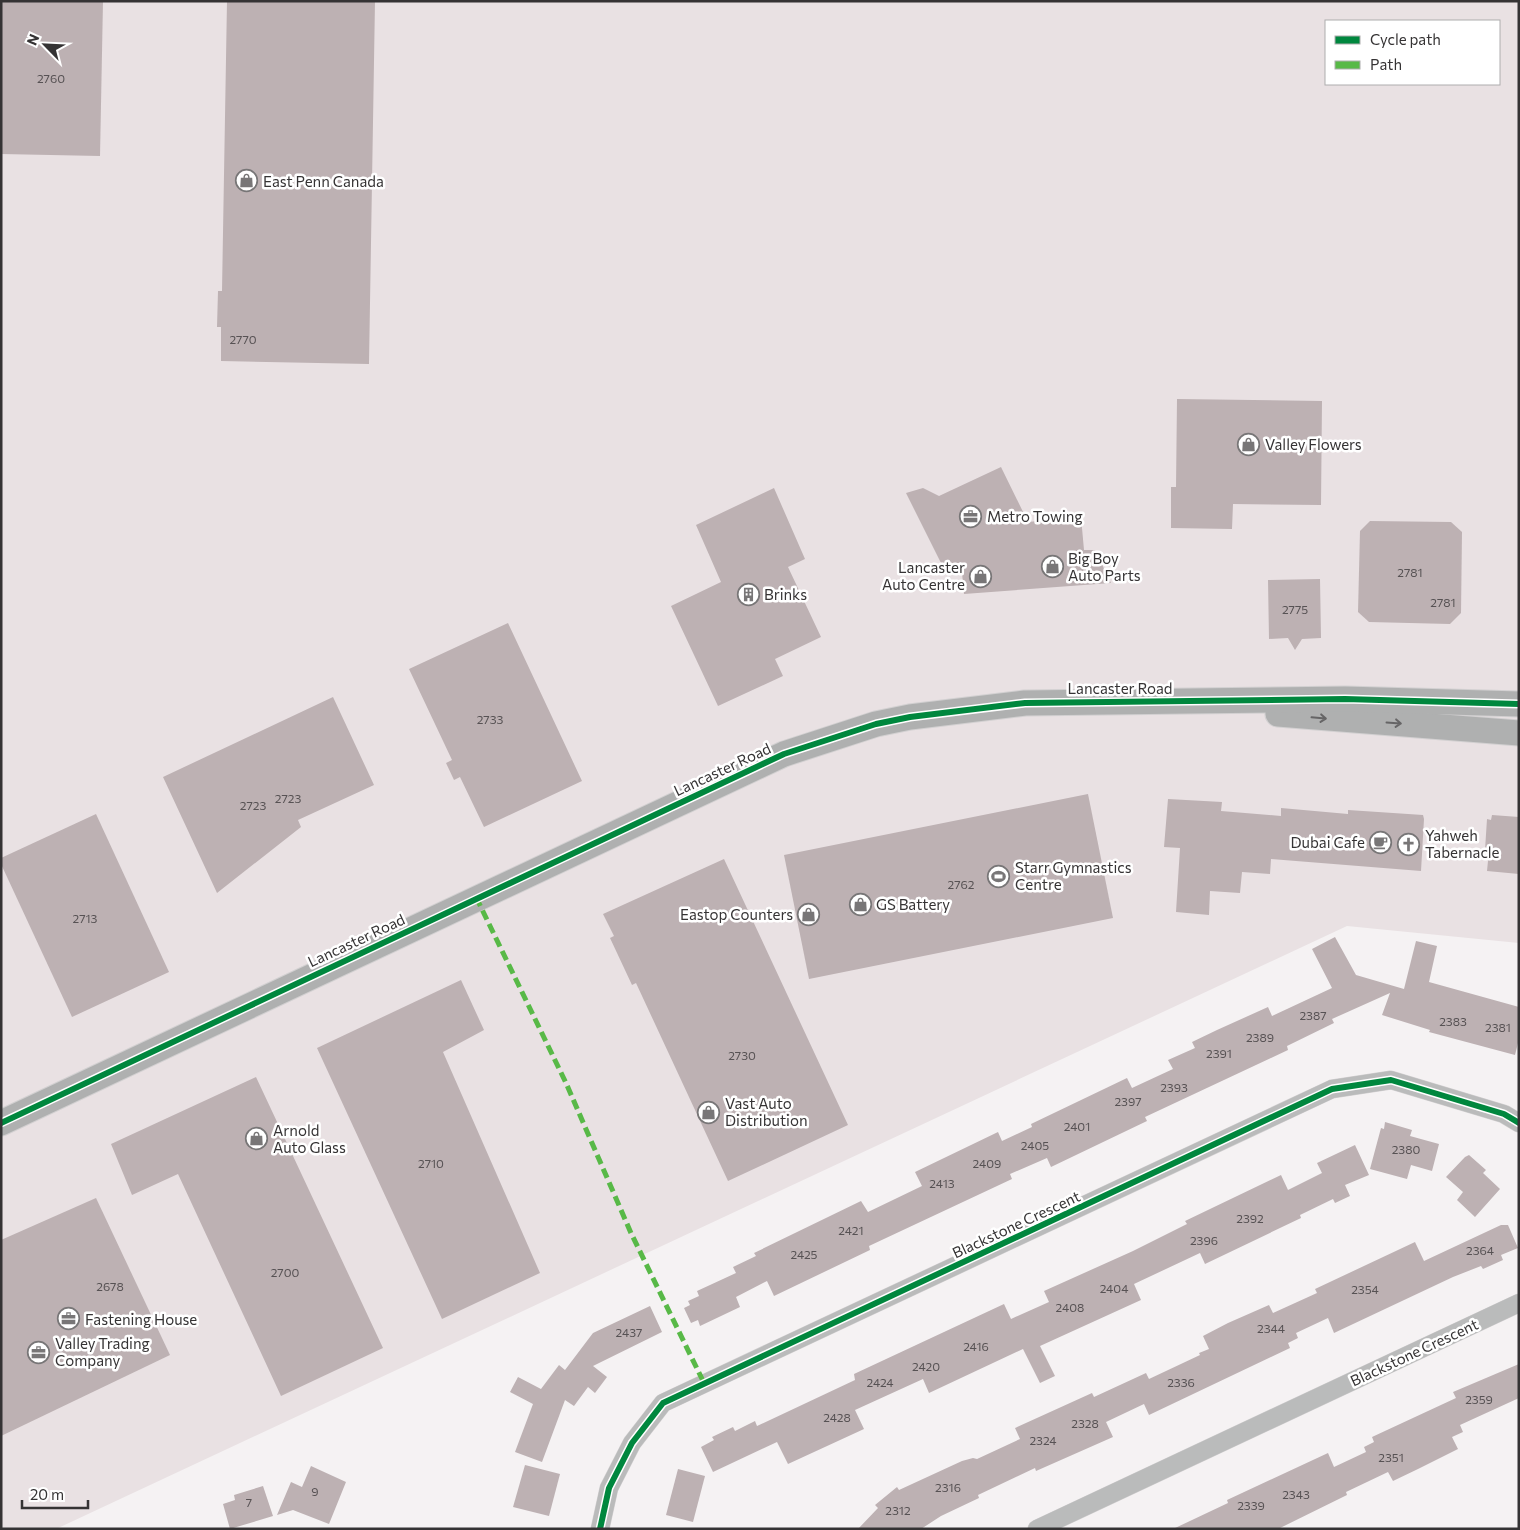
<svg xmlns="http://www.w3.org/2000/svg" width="1520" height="1530" viewBox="0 0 1520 1530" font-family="Commissioner,sans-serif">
  <rect width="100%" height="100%" fill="#f5f2f3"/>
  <path fill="#e9e1e3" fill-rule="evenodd" d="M1,1H1519V943L1347,926L56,1529H1ZM1326,21H1499V84H1326Z"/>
  <g fill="#bdb1b3">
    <polygon points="1,1 103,1 100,156 1,154"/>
    <polygon points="227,1 375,1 369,364 221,361 221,327 217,327 218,291 222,291"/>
    <polygon points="1177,399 1322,401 1321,505 1233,504 1232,529 1171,528 1171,487 1176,487"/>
    <polygon points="1001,467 1028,522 1081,517 1084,550 1095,550 1111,583 964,594 961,562 944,569 906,493 923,488 939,496"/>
    <polygon points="774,488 805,559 788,567 821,637 775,659 783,676 718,706 671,606 721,582 696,525"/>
    <polygon points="1370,521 1451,522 1462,532 1461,613 1450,624 1369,622 1358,612 1360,531"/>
    <polygon points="1320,579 1321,638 1302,639 1295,650 1288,638 1269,639 1268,580"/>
    <polygon points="508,623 582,781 484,827 460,777 454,780 446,763 452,760 409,669"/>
    <polygon points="333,697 374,785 298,820 301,827 217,893 163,777"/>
    <polygon points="1088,794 1113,918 809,979 784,855"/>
    <polygon points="1168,799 1222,802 1221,811 1281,816 1281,808 1348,814 1348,810 1423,815 1424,819 1421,871 1271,859 1270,874 1242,872 1240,893 1210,891 1209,915 1176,912 1180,848 1164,847"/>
    <polygon points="96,814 169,972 72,1017 1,864 1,858"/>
    <polygon points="1492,815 1519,817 1519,874 1487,871 1489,851 1485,850 1487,819 1491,820"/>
    <polygon points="724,859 848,1125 728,1181 636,983 632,985 610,938 614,936 603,914"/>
    <polygon points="1335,937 1356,975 1404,989 1416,941 1437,946 1429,982 1519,1007 1519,1039 1515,1055 1429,1032 1430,1030 1382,1015 1390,993 1332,1019 1334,1023 1287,1046 1288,1050 1145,1117 1147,1121 1051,1167 1047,1158 1010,1174 1012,1179 869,1246 870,1250 774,1296 767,1281 736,1297 740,1307 700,1326 698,1320 691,1323 684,1308 690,1305 688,1301 699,1296 697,1291 736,1273 733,1267 756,1256 754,1253 861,1201 868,1212 922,1186 915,1172 998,1132 1002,1141 1032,1127 1031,1124 1127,1078 1132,1088 1173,1069 1168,1060 1195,1048 1192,1042 1217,1030 1268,1007 1272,1016 1332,988 1312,949"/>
    <polygon points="461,980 484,1030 443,1052 540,1273 442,1319 317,1048"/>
    <polygon points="256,1077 383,1348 281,1396 178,1174 132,1195 111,1144"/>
    <polygon points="1385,1122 1412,1130 1410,1136 1439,1144 1432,1171 1411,1165 1407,1179 1370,1169 1381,1128 1384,1129"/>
    <polygon points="1355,1145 1369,1175 1345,1185 1350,1196 1335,1203 1333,1199 1300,1215 1301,1218 1205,1264 1200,1253 1134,1284 1141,1300 1040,1346 1055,1376 1040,1383 1023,1349 929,1393 923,1379 855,1410 864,1429 788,1464 777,1442 713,1472 701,1447 714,1440 712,1437 733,1427 735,1431 755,1421 757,1426 855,1380 854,1374 1004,1304 1011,1319 1049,1302 1044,1291 1133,1251 1187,1224 1185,1221 1281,1175 1288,1190 1322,1173 1317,1163"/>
    <polygon points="1469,1155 1486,1170 1483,1173 1500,1189 1475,1217 1457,1200 1463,1192 1446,1177 1465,1157"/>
    <polygon points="96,1198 170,1355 1,1436 1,1240"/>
    <polygon points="1501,1225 1508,1225 1518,1248 1501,1255 1503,1260 1483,1269 1481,1266 1453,1277 1334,1333 1328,1318 1296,1333 1298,1338 1288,1343 1290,1348 1149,1415 1144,1404 1106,1422 1113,1437 1036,1471 1035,1468 978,1495 979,1498 941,1516 921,1529 858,1529 878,1508 875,1505 897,1487 899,1490 962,1461 973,1458 977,1459 1020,1439 1015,1428 1092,1393 1094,1397 1146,1373 1149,1379 1200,1355 1199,1353 1209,1349 1203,1336 1228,1323 1269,1305 1273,1313 1317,1293 1315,1289 1415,1242 1424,1261"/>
    <polygon points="650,1306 662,1332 593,1366 607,1377 595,1393 588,1387 574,1406 565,1400 542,1462 515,1452 533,1404 510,1392 518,1377 541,1389 559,1365 565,1370 593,1333"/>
    <polygon points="1519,1364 1519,1398 1460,1425 1463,1432 1452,1437 1458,1449 1418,1469 1393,1481 1388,1472 1346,1492 1347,1495 1278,1529 1173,1529 1228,1503 1227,1500 1328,1453 1334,1467 1366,1452 1364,1447 1374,1442 1372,1437 1456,1398 1453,1392"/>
    <polygon points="525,1465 560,1474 549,1516 513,1507"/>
    <polygon points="311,1466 346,1482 329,1524 293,1510 277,1515 291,1482 302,1487"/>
    <polygon points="678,1469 705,1476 693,1522 666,1515"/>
    <polygon points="263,1486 273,1516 230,1529 223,1504 235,1500 234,1495"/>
  </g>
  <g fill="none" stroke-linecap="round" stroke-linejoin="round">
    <defs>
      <g id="street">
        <polyline points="600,1529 609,1488 632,1443 663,1403 1332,1089 1391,1080 1504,1114 1519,1123"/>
        <polyline points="1037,1529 1519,1303"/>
      </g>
      <g id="secondary">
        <polyline points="1278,714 1519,733"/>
        <polyline points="1,1123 784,754 876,724 910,717 1025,703 1345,699 1519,704"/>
      </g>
    </defs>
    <use href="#street" stroke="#d2d0d1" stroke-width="19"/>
    <use href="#secondary" stroke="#d2d0d1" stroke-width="27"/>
    <use href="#street" stroke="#babbbb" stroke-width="18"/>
    <use href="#secondary" stroke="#afb0b0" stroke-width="25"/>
    <polyline stroke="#58b947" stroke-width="5" stroke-dasharray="10 5" stroke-linecap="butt" points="476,897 566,1083 631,1233 704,1383"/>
    <defs>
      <g id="cycleway">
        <polyline points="1,1123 784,754 876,724 910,717 1025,703 1345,699 1519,704"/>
        <polyline points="600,1529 609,1488 632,1443 663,1403 1332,1089 1391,1080 1504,1114 1519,1123"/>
      </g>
    </defs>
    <use href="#cycleway" stroke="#fff" stroke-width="9"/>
    <use href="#cycleway" stroke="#00873e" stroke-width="6"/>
  </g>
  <defs><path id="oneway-shaft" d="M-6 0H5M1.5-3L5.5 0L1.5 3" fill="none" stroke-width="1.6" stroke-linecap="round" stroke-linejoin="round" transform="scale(1.25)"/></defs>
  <g stroke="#666566">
    <use href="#oneway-shaft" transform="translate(1319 718) rotate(5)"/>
    <use href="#oneway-shaft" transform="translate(1394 723) rotate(4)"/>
  </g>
  <defs>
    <symbol id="shop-ring" viewBox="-11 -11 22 22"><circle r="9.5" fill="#fff" stroke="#787677" stroke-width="1.5"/><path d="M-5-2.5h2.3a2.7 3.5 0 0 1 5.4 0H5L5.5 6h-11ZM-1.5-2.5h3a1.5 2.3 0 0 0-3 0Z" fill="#787677"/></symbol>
    <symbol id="office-ring" viewBox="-11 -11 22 22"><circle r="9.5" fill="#fff" stroke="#787677" stroke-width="1.5"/><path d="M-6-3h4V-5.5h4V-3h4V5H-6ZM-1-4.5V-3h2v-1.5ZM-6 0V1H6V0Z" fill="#787677"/></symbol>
    <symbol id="building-ring" viewBox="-11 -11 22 22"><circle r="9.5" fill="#fff" stroke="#787677" stroke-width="1.5"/><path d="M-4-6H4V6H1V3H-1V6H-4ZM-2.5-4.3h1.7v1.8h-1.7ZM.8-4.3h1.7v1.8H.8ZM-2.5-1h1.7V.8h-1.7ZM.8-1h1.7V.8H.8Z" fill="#787677"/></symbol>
    <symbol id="cafe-ring" viewBox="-11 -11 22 22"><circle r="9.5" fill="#fff" stroke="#787677" stroke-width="1.5"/><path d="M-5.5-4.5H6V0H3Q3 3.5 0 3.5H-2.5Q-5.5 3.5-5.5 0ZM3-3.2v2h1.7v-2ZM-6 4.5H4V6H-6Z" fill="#787677"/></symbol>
    <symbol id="church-ring" viewBox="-11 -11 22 22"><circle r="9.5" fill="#fff" stroke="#787677" stroke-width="1.5"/><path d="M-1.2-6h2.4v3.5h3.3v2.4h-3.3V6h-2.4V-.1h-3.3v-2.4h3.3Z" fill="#787677"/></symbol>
    <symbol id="stadium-ring" viewBox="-11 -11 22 22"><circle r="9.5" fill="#fff" stroke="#787677" stroke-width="1.5"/><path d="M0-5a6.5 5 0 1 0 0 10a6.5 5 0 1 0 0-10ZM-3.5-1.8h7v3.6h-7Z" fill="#787677"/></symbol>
  </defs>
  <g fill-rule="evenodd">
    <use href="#shop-ring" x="234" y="168" width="25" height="25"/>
    <use href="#shop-ring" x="1236" y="432" width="25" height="25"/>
    <use href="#office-ring" x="958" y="504" width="25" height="25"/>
    <use href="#shop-ring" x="1040" y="554" width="25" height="25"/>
    <use href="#shop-ring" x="968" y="564" width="25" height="25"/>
    <use href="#building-ring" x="736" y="582" width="25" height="25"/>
    <use href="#cafe-ring" x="1368" y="830" width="25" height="25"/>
    <use href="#church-ring" x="1396" y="832" width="25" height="25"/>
    <use href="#stadium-ring" x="986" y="864" width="25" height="25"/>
    <use href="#shop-ring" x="848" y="892" width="25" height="25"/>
    <use href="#shop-ring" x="796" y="902" width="25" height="25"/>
    <use href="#shop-ring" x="696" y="1100" width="25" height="25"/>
    <use href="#shop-ring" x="244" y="1126" width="25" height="25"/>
    <use href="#office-ring" x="56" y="1306" width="25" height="25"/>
    <use href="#office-ring" x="26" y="1340" width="25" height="25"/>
  </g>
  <g text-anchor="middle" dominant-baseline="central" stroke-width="5" stroke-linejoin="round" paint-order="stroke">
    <g font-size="12" fill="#575254">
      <text x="51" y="78">2760</text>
      <text x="243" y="339">2770</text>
      <text x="1410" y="572">2781</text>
      <text x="1443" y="602">2781</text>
      <text x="1295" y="609">2775</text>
      <text x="490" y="719">2733</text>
      <text x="288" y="798">2723</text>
      <text x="253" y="805">2723</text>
      <text x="961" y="884">2762</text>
      <text x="85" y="918">2713</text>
      <text x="1313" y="1015">2387</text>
      <text x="1453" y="1021">2383</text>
      <text x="1498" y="1027">2381</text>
      <text x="1260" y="1037">2389</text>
      <text x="1219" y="1053">2391</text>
      <text x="742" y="1055">2730</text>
      <text x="1174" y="1087">2393</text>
      <text x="1128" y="1101">2397</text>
      <text x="1077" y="1126">2401</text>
      <text x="1035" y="1145">2405</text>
      <text x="1406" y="1149">2380</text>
      <text x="431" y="1163">2710</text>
      <text x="987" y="1163">2409</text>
      <text x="942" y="1183">2413</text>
      <text x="1250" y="1218">2392</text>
      <text x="851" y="1230">2421</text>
      <text x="1204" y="1240">2396</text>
      <text x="1480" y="1250">2364</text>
      <text x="804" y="1254">2425</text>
      <text x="285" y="1272">2700</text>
      <text x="110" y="1286">2678</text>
      <text x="1114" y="1288">2404</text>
      <text x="1365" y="1289">2354</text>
      <text x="1070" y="1307">2408</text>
      <text x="1271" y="1328">2344</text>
      <text x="629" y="1332">2437</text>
      <text x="976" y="1346">2416</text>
      <text x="926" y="1366">2420</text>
      <text x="880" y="1382">2424</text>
      <text x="1181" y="1382">2336</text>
      <text x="1479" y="1399">2359</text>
      <text x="837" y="1417">2428</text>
      <text x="1085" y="1423">2328</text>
      <text x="1043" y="1440">2324</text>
      <text x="1391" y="1457">2351</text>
      <text x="948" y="1487">2316</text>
      <text x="315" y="1491">9</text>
      <text x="1296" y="1494">2343</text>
      <text x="249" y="1502">7</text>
      <text x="1251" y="1505">2339</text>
      <text x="898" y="1510">2312</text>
    </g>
    <g font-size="15" fill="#353334" stroke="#fff" text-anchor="start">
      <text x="263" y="181">East Penn Canada</text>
      <text x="1265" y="444">Valley Flowers</text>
      <text x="987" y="516">Metro Towing</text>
      <text x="1068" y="558">Big Boy<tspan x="1068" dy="17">Auto Parts</tspan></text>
      <text x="965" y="567" text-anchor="end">Lancaster<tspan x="965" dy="17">Auto Centre</tspan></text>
      <text x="764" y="594">Brinks</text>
      <text x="1425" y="835">Yahweh<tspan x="1425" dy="17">Tabernacle</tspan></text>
      <text x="1365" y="842" text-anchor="end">Dubai Cafe</text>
      <text x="1015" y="867">Starr Gymnastics<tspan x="1015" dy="17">Centre</tspan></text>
      <text x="876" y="904">GS Battery</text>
      <text x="793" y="914" text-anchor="end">Eastop Counters</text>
      <text x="725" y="1103">Vast Auto<tspan x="725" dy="17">Distribution</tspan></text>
      <text x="273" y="1130">Arnold<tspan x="273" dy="17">Auto Glass</tspan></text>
      <text x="85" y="1319">Fastening House</text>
      <text x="55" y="1343">Valley Trading<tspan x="55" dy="17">Company</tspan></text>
    </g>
    <g font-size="15" fill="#353334" stroke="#fff">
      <text x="1120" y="688">Lancaster Road</text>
      <text transform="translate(722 769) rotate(-25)">Lancaster Road</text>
      <text transform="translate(356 940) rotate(-25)">Lancaster Road</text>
      <text transform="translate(1016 1224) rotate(-25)">Blackstone Crescent</text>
      <text transform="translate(1414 1352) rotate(-25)">Blackstone Crescent</text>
    </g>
  </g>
  <rect width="1520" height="1530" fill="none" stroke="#353334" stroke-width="5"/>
  <rect x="1325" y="20" width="175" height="65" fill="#ffffff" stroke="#aeadae"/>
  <rect x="1335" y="36" width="25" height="8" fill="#00873e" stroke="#aeadae"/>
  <text x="1370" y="45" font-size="15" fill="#353334">Cycle path</text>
  <rect x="1335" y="61" width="25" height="8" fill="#58b947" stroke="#aeadae"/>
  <text x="1370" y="70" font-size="15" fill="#353334">Path</text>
  <g transform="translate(45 45) rotate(294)" stroke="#ffffff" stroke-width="4" paint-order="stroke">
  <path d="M0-4L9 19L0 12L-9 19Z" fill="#353334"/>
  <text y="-8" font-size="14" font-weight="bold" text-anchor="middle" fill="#353334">N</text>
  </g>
  <path d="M22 1500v8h66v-8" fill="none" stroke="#353334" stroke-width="2.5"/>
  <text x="30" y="1500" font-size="15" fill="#353334" stroke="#ffffff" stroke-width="4" paint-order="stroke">20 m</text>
</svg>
